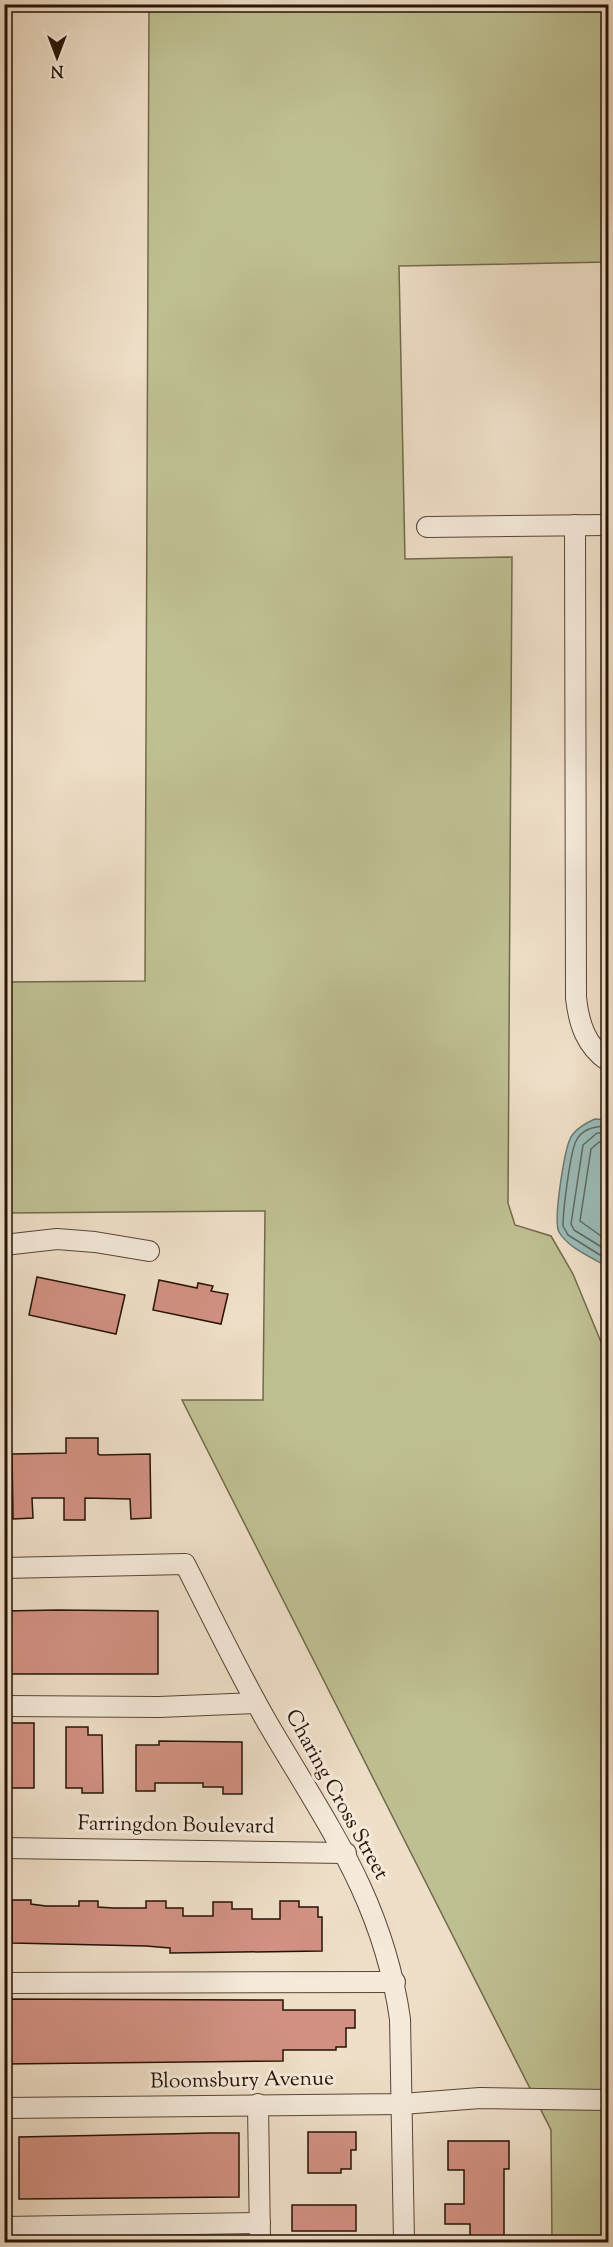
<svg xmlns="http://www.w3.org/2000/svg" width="613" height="2247" viewBox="0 0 613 2247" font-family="'Sorts Mill Goudy',serif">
  <rect width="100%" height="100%" fill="#efdfc8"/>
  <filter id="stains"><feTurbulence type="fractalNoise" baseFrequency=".00333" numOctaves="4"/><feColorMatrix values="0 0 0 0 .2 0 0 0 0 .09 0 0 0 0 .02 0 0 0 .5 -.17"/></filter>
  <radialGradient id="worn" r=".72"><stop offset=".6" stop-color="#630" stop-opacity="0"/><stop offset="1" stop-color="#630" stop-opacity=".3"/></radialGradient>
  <polygon fill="#bfc092" stroke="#726a4c" stroke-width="1.5" points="149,5 608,5 608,262 399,266 405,559 512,557 508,1203 515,1225 551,1236 573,1274 608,1359 608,2242 552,2242 551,2130 182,1400 263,1400 265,1211 5,1213 4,982 145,981"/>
  <path fill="#9abcb9" stroke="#6c7871" stroke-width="1.5" d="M595,1119L608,1120V1267C593,1258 568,1248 559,1232C553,1221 564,1153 570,1139C574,1130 586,1123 595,1119Z"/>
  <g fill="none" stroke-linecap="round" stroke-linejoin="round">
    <g stroke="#606860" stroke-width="1.5">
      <path d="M608,1126C596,1126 582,1128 576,1141C570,1153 563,1211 563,1226L568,1235L608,1260"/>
      <polyline points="608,1133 597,1133 583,1145 571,1224 574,1230 608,1251"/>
      <polyline points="608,1142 599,1142 591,1149 580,1221 608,1241"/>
    </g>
  </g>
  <g fill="#d29183" stroke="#261306" stroke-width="1.5">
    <polygon points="37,1277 125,1295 116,1334 29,1315"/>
    <polygon points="159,1280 197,1288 198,1283 213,1286 211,1291 228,1294 221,1324 153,1310"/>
    <polygon points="66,1438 98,1438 98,1454 100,1455 150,1454 151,1518 131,1519 130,1499 85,1498 85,1520 64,1520 64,1498 32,1498 33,1518 13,1519 12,1454 66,1453"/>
    <polygon points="57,1610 158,1611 158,1674 4,1674 4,1611"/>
    <polygon points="5,1723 34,1723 34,1788 6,1788"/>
    <polygon points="66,1727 88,1727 88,1735 102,1735 103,1793 82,1793 82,1788 66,1788"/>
    <polygon points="159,1741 242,1742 242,1794 223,1794 223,1787 203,1787 203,1783 155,1783 155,1791 136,1791 136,1745 159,1745"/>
    <polygon points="12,1900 31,1900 31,1904 46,1906 79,1906 79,1901 98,1901 98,1907 113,1908 146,1908 146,1901 166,1901 166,1908 183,1908 183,1916 213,1916 213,1902 232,1902 232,1909 252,1909 252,1919 280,1919 280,1901 299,1901 299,1907 318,1907 318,1917 322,1917 322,1951 170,1953 170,1948 146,1946 12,1943"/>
    <polygon points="4,1999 283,2000 283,2010 355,2010 355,2028 346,2028 346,2047 336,2047 336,2050 283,2050 283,2061 4,2064"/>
    <polygon points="308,2132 356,2132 356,2150 351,2150 351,2169 341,2169 341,2173 308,2173"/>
    <polygon points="211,2133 239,2133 239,2197 19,2199 19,2137"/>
    <polygon points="448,2141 509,2141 509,2169 504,2169 504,2242 470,2242 470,2224 445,2224 445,2204 464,2204 464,2170 448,2170"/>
    <rect x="292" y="2205" width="64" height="26"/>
  </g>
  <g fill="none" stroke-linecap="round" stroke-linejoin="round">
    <defs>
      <g id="street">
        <path d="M575,525L576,998C579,1024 586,1046 608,1061"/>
        <polyline points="427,527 608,525"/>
        <polyline points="4,1245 57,1239 95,1242 149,1251"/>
        <path d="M4,1568L185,1564C212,1617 238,1671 267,1722C326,1823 383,1899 400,2019L404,2242"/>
        <polyline points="4,1706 159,1707 256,1703"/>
        <polyline points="4,1848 346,1853"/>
        <polyline points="4,1983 395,1982"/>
        <polyline points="258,2104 260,2242"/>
        <polyline points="4,2108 402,2104 480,2098 608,2100"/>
        <polyline points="4,2227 260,2223"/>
      </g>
    </defs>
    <use href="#street" stroke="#584636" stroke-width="22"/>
    <use href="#street" stroke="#f5eadb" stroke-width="20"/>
  </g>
  <g text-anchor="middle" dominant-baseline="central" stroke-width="6" stroke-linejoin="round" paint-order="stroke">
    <g font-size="21" fill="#261306" stroke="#f5eadb">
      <text transform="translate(336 1795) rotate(61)">Charing Cross Street</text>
      <text transform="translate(176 1826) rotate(1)">Farringdon Boulevard</text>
      <text transform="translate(242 2081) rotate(-1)">Bloomsbury Avenue</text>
    </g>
  </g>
  <rect width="613" height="2247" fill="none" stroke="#efdfc8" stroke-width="24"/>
  <rect x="6" y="6" width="601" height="2235" fill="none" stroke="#261306" stroke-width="3"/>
  <rect x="12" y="12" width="589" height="2223" fill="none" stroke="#261306" stroke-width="1.5"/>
  <g transform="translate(57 57) rotate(180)" stroke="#f5eadb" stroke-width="4.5" paint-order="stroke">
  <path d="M0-4.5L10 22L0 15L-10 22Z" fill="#261306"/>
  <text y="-9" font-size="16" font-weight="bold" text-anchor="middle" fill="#261306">N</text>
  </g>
  <rect width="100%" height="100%" filter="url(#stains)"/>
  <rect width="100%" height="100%" fill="url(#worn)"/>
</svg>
